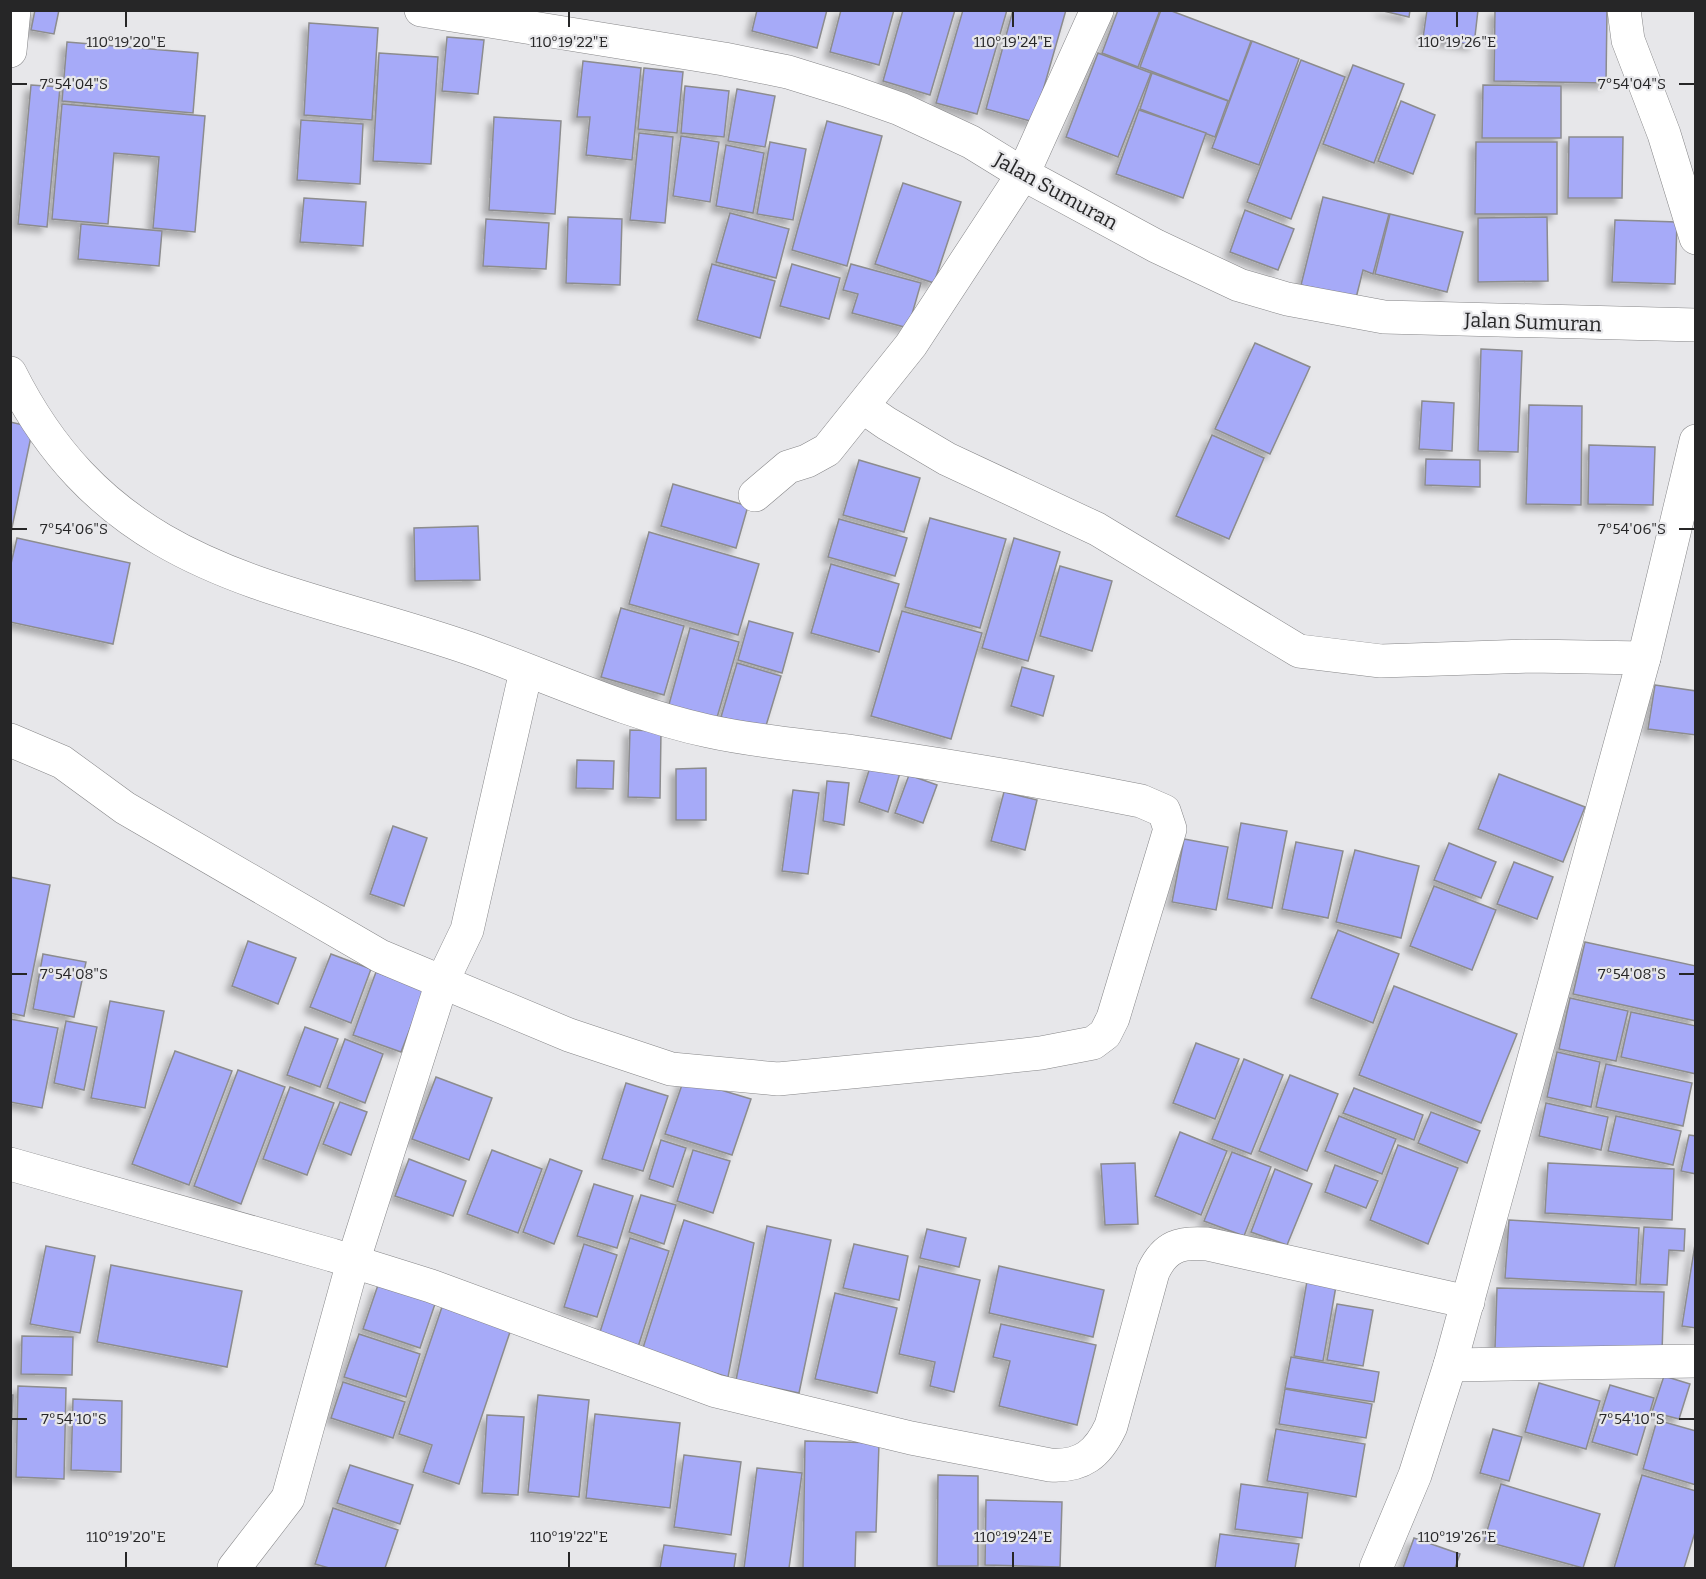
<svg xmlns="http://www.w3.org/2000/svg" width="1706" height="1579" viewBox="0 0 1706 1579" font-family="Bitter,serif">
  <defs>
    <filter id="shadow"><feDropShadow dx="-5.5" dy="5.5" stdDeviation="3" flood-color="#0004"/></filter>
  </defs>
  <rect width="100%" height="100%" fill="#e7e7ea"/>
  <g fill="#a6aaf8" stroke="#8c8c8e" stroke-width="1.5" filter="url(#shadow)">
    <polygon points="35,10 59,10 54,34 31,30"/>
    <polygon points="757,10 827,10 817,48 752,31"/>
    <polygon points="841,10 894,10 879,65 830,52"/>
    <polygon points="903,10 955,10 930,95 883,81"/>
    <polygon points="963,10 1007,10 977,114 936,103"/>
    <polygon points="1013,10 1066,10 1034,122 986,109"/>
    <polygon points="1118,10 1160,10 1138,67 1102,53"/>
    <polygon points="1161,10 1169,10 1251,41 1229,101 1140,67"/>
    <polygon points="1379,10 1410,10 1409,17"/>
    <polygon points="1427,10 1478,10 1474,45 1423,38"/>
    <polygon points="1495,10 1607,10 1606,83 1494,81"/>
    <polygon points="309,23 378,28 372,120 304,115"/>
    <polygon points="447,37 484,40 478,94 442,91"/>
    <polygon points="1252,41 1299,59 1259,165 1212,148"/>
    <polygon points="67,42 198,53 193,113 62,101"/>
    <polygon points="379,53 438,57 431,164 373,161"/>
    <polygon points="1098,53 1151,73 1118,157 1066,137"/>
    <polygon points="1301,60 1345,77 1291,219 1247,202"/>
    <polygon points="583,61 641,68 632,160 586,155 590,117 577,117"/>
    <polygon points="1353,65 1404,84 1374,163 1323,144"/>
    <polygon points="644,68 683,72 677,133 638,129"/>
    <polygon points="1152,73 1228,101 1215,137 1140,109"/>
    <polygon points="31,85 60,87 47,227 18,224"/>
    <polygon points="1483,85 1561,86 1561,138 1482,138"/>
    <polygon points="685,86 729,91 724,137 681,133"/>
    <polygon points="737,89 775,96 765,147 728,141"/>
    <polygon points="1401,101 1435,115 1413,174 1378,161"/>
    <polygon points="62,104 205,116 195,232 153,228 159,157 114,153 108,224 52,219"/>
    <polygon points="1139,110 1206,133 1183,198 1116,174"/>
    <polygon points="494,117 561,121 555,214 489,210"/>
    <polygon points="301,120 363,124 360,184 297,180"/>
    <polygon points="827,121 882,136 847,266 792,250"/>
    <polygon points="639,133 673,137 665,223 630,220"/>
    <polygon points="681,136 719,142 710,202 673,196"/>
    <polygon points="1569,137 1623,137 1622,198 1568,198"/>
    <polygon points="770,142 806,149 793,220 757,214"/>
    <polygon points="1476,142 1557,142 1557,214 1475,214"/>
    <polygon points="726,145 764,153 753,213 716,206"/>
    <polygon points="903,183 961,202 934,283 875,264"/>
    <polygon points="1323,197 1389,214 1373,274 1363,270 1356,298 1301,285"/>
    <polygon points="304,198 366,202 363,246 300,242"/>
    <polygon points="1245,210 1294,229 1278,270 1230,252"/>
    <polygon points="730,213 789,229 776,278 716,262"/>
    <polygon points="1390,214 1463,232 1447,292 1375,274"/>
    <polygon points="568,217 622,219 620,285 566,283"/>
    <polygon points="1547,217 1548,281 1478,282 1478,218"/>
    <polygon points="486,219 549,223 546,269 483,266"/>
    <polygon points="1615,220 1677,222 1675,284 1612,282"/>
    <polygon points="81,224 162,231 159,266 78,259"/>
    <polygon points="712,264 775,281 760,338 697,320"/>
    <polygon points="792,264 840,278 829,319 780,306"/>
    <polygon points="851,264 921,283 908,328 852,313 858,294 843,290"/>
    <polygon points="1255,343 1310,367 1270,454 1215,429"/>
    <polygon points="1481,349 1522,351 1518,452 1478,451"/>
    <polygon points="1422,401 1454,403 1452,451 1419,449"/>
    <polygon points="1529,405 1582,406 1581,505 1526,504"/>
    <polygon points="10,422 33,427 10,537"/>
    <polygon points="1212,435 1264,458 1229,539 1176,516"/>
    <polygon points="1589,445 1655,447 1653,505 1588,504"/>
    <polygon points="1426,459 1480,460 1480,487 1425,485"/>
    <polygon points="859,460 920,478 904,532 843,515"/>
    <polygon points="673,484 748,506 736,548 661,526"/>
    <polygon points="930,518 1006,539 980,628 905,607"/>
    <polygon points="839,519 907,538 895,576 828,557"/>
    <polygon points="478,526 480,580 415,581 414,528"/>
    <polygon points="649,532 759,564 738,635 629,604"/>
    <polygon points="17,538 130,563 113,644 10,622 10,568"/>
    <polygon points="1014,538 1060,552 1028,661 982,648"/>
    <polygon points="831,564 899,584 879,652 811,633"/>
    <polygon points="1060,566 1112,581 1092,651 1040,636"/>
    <polygon points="621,608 684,626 664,695 601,677"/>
    <polygon points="902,611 982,633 951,739 871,716"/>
    <polygon points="749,621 793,633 782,673 738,660"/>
    <polygon points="690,628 739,642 716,721 668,708"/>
    <polygon points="737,663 781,676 765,729 721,717"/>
    <polygon points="1022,667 1054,676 1043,716 1011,706"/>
    <polygon points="1655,685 1696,691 1696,735 1648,729"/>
    <polygon points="630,730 661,731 660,798 628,797"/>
    <polygon points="577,760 614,761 613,789 576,788"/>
    <polygon points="871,764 900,773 888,812 859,802"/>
    <polygon points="706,768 706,820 676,820 676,769"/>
    <polygon points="1499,774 1585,807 1563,862 1478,829"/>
    <polygon points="909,775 937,785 923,823 895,813"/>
    <polygon points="827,781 849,783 844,825 823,821"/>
    <polygon points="793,790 819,793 808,874 782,871"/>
    <polygon points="1004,792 1037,800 1025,850 991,841"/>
    <polygon points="1241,823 1287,831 1272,908 1227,899"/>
    <polygon points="393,826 427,838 404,906 370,894"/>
    <polygon points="1184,839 1228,847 1216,910 1172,902"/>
    <polygon points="1296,842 1343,851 1328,918 1282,909"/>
    <polygon points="1449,843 1496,862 1481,898 1434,880"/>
    <polygon points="1355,850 1419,866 1401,938 1336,922"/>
    <polygon points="1514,862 1553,877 1537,919 1497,904"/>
    <polygon points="10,877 50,885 24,1016 10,1013"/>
    <polygon points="1434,886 1496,910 1472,970 1410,946"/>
    <polygon points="1338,930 1399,954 1373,1023 1311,998"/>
    <polygon points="248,941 296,958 278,1004 232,986"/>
    <polygon points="1585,942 1696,966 1696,1021 1573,994"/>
    <polygon points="43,954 86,962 74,1017 33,1009"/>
    <polygon points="331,954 371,969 351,1023 310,1007"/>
    <polygon points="376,972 425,990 401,1052 353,1035"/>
    <polygon points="1394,986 1517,1034 1481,1123 1359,1075"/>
    <polygon points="1570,998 1628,1011 1616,1061 1559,1049"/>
    <polygon points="110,1001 164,1011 145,1108 91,1098"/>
    <polygon points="1631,1012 1696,1026 1696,1074 1621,1057"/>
    <polygon points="10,1019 58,1028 42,1108 10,1102"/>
    <polygon points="66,1021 97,1027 84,1090 54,1083"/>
    <polygon points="305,1027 338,1039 320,1087 287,1075"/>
    <polygon points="345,1039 383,1054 365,1103 327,1088"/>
    <polygon points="1196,1043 1239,1059 1215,1119 1173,1103"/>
    <polygon points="175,1051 232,1071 189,1185 132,1164"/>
    <polygon points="1557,1052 1600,1062 1591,1107 1547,1097"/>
    <polygon points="1244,1059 1283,1075 1251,1154 1212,1139"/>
    <polygon points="1606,1064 1692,1083 1683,1126 1596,1107"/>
    <polygon points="238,1070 285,1087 241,1204 194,1186"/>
    <polygon points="1290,1075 1338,1094 1307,1171 1259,1151"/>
    <polygon points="436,1077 492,1098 469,1160 412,1139"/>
    <polygon points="684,1079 751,1099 732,1155 665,1134"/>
    <polygon points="626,1083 668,1096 643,1171 602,1159"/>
    <polygon points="290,1087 334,1103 307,1175 263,1159"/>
    <polygon points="1354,1088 1423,1115 1414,1140 1343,1113"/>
    <polygon points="340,1102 367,1112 351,1155 323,1144"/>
    <polygon points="1546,1103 1608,1117 1601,1150 1539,1136"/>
    <polygon points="1431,1112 1480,1131 1467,1163 1418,1143"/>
    <polygon points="1339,1116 1396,1139 1382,1174 1325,1151"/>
    <polygon points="1616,1116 1681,1131 1673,1165 1608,1151"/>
    <polygon points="1180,1132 1227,1151 1201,1215 1155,1196"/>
    <polygon points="1689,1135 1696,1136 1696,1174 1681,1171"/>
    <polygon points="661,1140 686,1148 673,1187 649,1179"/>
    <polygon points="1398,1145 1458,1168 1428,1244 1370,1220"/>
    <polygon points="492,1150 542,1169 518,1233 467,1214"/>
    <polygon points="693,1150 730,1161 713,1213 677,1201"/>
    <polygon points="1232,1152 1271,1167 1244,1236 1204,1221"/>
    <polygon points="409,1159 466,1181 453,1216 395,1196"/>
    <polygon points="550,1159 582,1171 554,1244 523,1232"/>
    <polygon points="1135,1163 1138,1224 1105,1225 1101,1164"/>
    <polygon points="1548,1163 1674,1169 1672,1220 1545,1213"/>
    <polygon points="1335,1165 1378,1181 1366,1208 1325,1192"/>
    <polygon points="1275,1169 1312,1184 1287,1245 1251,1232"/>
    <polygon points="594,1184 633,1196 617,1248 577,1236"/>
    <polygon points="641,1195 676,1205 664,1244 629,1232"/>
    <polygon points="684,1220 754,1243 728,1377 642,1351"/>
    <polygon points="1509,1220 1639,1228 1636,1285 1505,1278"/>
    <polygon points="767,1226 831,1240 799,1393 736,1380"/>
    <polygon points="1644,1227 1685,1229 1684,1251 1669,1250 1667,1285 1640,1284"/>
    <polygon points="927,1229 966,1238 959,1267 920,1258"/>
    <polygon points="630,1238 669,1251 638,1347 599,1335"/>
    <polygon points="1696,1238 1696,1328 1682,1326"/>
    <polygon points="584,1244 617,1255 597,1317 564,1307"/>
    <polygon points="854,1244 908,1256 899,1300 843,1288"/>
    <polygon points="46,1246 95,1256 80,1333 30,1324"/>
    <polygon points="111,1265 242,1291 227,1367 97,1342"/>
    <polygon points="919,1266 980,1280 954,1392 930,1386 935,1362 899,1354"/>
    <polygon points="999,1266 1104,1290 1093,1337 989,1313"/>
    <polygon points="1307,1281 1336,1286 1323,1361 1294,1356"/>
    <polygon points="378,1285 435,1304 420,1348 363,1329"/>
    <polygon points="1497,1288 1664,1292 1662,1352 1495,1348"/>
    <polygon points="835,1293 897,1308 877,1393 815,1379"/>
    <polygon points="443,1304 512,1326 459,1484 423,1472 432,1445 399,1434"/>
    <polygon points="1337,1304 1373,1310 1363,1366 1327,1360"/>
    <polygon points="1001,1324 1096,1345 1077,1425 999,1406 1010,1361 993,1357"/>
    <polygon points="359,1334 420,1354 406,1397 344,1377"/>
    <polygon points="22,1336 73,1337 72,1375 21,1374"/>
    <polygon points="1291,1357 1379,1372 1374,1402 1285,1388"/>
    <polygon points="1664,1376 1690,1384 1679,1419 1652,1412"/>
    <polygon points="343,1382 405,1402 393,1438 331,1418"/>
    <polygon points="1539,1383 1600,1401 1586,1449 1525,1432"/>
    <polygon points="1610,1385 1654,1398 1637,1455 1592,1442"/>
    <polygon points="18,1386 66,1388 64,1479 16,1477"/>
    <polygon points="1285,1389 1372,1404 1366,1438 1279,1424"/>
    <polygon points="10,1395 13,1395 10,1457"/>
    <polygon points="538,1395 589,1400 579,1497 528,1492"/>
    <polygon points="73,1399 122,1401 121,1472 71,1470"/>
    <polygon points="595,1414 680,1423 670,1508 586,1498"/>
    <polygon points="487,1415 524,1417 518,1495 482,1493"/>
    <polygon points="1657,1420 1696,1431 1696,1485 1643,1469"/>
    <polygon points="1276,1429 1365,1444 1356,1497 1267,1481"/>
    <polygon points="1493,1429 1522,1437 1509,1481 1480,1473"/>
    <polygon points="805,1441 879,1443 876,1532 856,1532 855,1568 803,1568"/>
    <polygon points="684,1455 741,1462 731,1535 674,1527"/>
    <polygon points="350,1465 413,1485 400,1524 337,1503"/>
    <polygon points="757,1468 802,1473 789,1568 744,1568"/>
    <polygon points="938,1475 978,1476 978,1566 937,1566"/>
    <polygon points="1642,1475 1696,1491 1696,1529 1684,1568 1614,1568"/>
    <polygon points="1241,1484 1308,1493 1302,1538 1235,1529"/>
    <polygon points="1501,1484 1600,1514 1583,1568 1484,1541"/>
    <polygon points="986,1500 1062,1502 1060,1567 985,1565"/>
    <polygon points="333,1508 398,1530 385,1568 329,1568 315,1564"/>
    <polygon points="1220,1534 1299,1544 1295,1568 1215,1568"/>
    <polygon points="1414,1538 1460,1554 1455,1568 1403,1568"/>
    <polygon points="664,1545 736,1554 734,1568 660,1568"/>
  </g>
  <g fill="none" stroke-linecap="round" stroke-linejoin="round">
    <defs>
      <g id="minor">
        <polyline points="421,10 724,59 788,72 846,90 900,109 971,142 1023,174 1156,246 1239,285 1287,299 1384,317 1696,325"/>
        <polyline points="1624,10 1628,40 1664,134 1696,238"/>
        <polyline points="10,51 14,10"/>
        <path d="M10,373C112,577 280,583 471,649C550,677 626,713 708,731C761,743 816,746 869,754C960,767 1051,783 1141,801L1164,811L1170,829L1113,1018L1105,1034L1093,1043L1041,1053L986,1059L778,1079L671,1069L569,1035L380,956L125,808L62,762L10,740"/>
        <polyline points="863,407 886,423 947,459 1097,529 1299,651 1381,661 1530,656 1644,658"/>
        <polyline points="755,495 788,467 807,461 827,450 911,345 1023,174 1097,10"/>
        <path d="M10,1164L332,1255L431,1286L716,1391L911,1438L1050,1465C1082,1467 1098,1454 1111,1426L1153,1272C1165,1246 1180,1242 1207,1244L1468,1302"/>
        <polyline points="1450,1365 1696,1361"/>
        <polyline points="234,1568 288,1498 353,1262 442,982 467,930 526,671"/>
        <polyline points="1376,1568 1415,1475 1450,1365 1644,658 1696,441"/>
      </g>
    </defs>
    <use href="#minor" stroke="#868688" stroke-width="34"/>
    <use href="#minor" stroke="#fff" stroke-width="33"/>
  </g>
  <path fill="none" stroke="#262627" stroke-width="2" d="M126,12V27M569,12V27M1013,12V27M1457,12V27M12,84H27M1679,84H1694M12,529H27M1679,529H1694M12,974H27M1679,974H1694M12,1419H27M1679,1419H1694M126,1552V1567M569,1552V1567M1013,1552V1567M1457,1552V1567"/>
  <g text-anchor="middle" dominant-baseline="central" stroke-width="4.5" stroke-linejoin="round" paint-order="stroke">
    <g font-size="20" fill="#262627" stroke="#e7e7ea">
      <text transform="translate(1056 191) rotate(29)">Jalan Sumuran</text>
      <text transform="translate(1533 322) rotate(2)">Jalan Sumuran</text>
    </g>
  </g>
  <g font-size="15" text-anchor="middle" fill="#262627" stroke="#e7e7ea" stroke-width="4.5" stroke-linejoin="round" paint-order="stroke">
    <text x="126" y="47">110°19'20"E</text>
    <text x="569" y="47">110°19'22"E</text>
    <text x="1013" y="47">110°19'24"E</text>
    <text x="1457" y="47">110°19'26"E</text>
    <text x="74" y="89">7°54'04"S</text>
    <text x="1632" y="89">7°54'04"S</text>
    <text x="74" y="534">7°54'06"S</text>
    <text x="1632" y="534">7°54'06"S</text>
    <text x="74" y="979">7°54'08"S</text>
    <text x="1632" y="979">7°54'08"S</text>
    <text x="74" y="1424">7°54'10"S</text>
    <text x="1632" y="1424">7°54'10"S</text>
    <text x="126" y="1542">110°19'20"E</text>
    <text x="569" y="1542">110°19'22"E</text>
    <text x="1013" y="1542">110°19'24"E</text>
    <text x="1457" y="1542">110°19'26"E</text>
  </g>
  <rect width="1706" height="1579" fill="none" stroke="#262627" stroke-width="24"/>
</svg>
